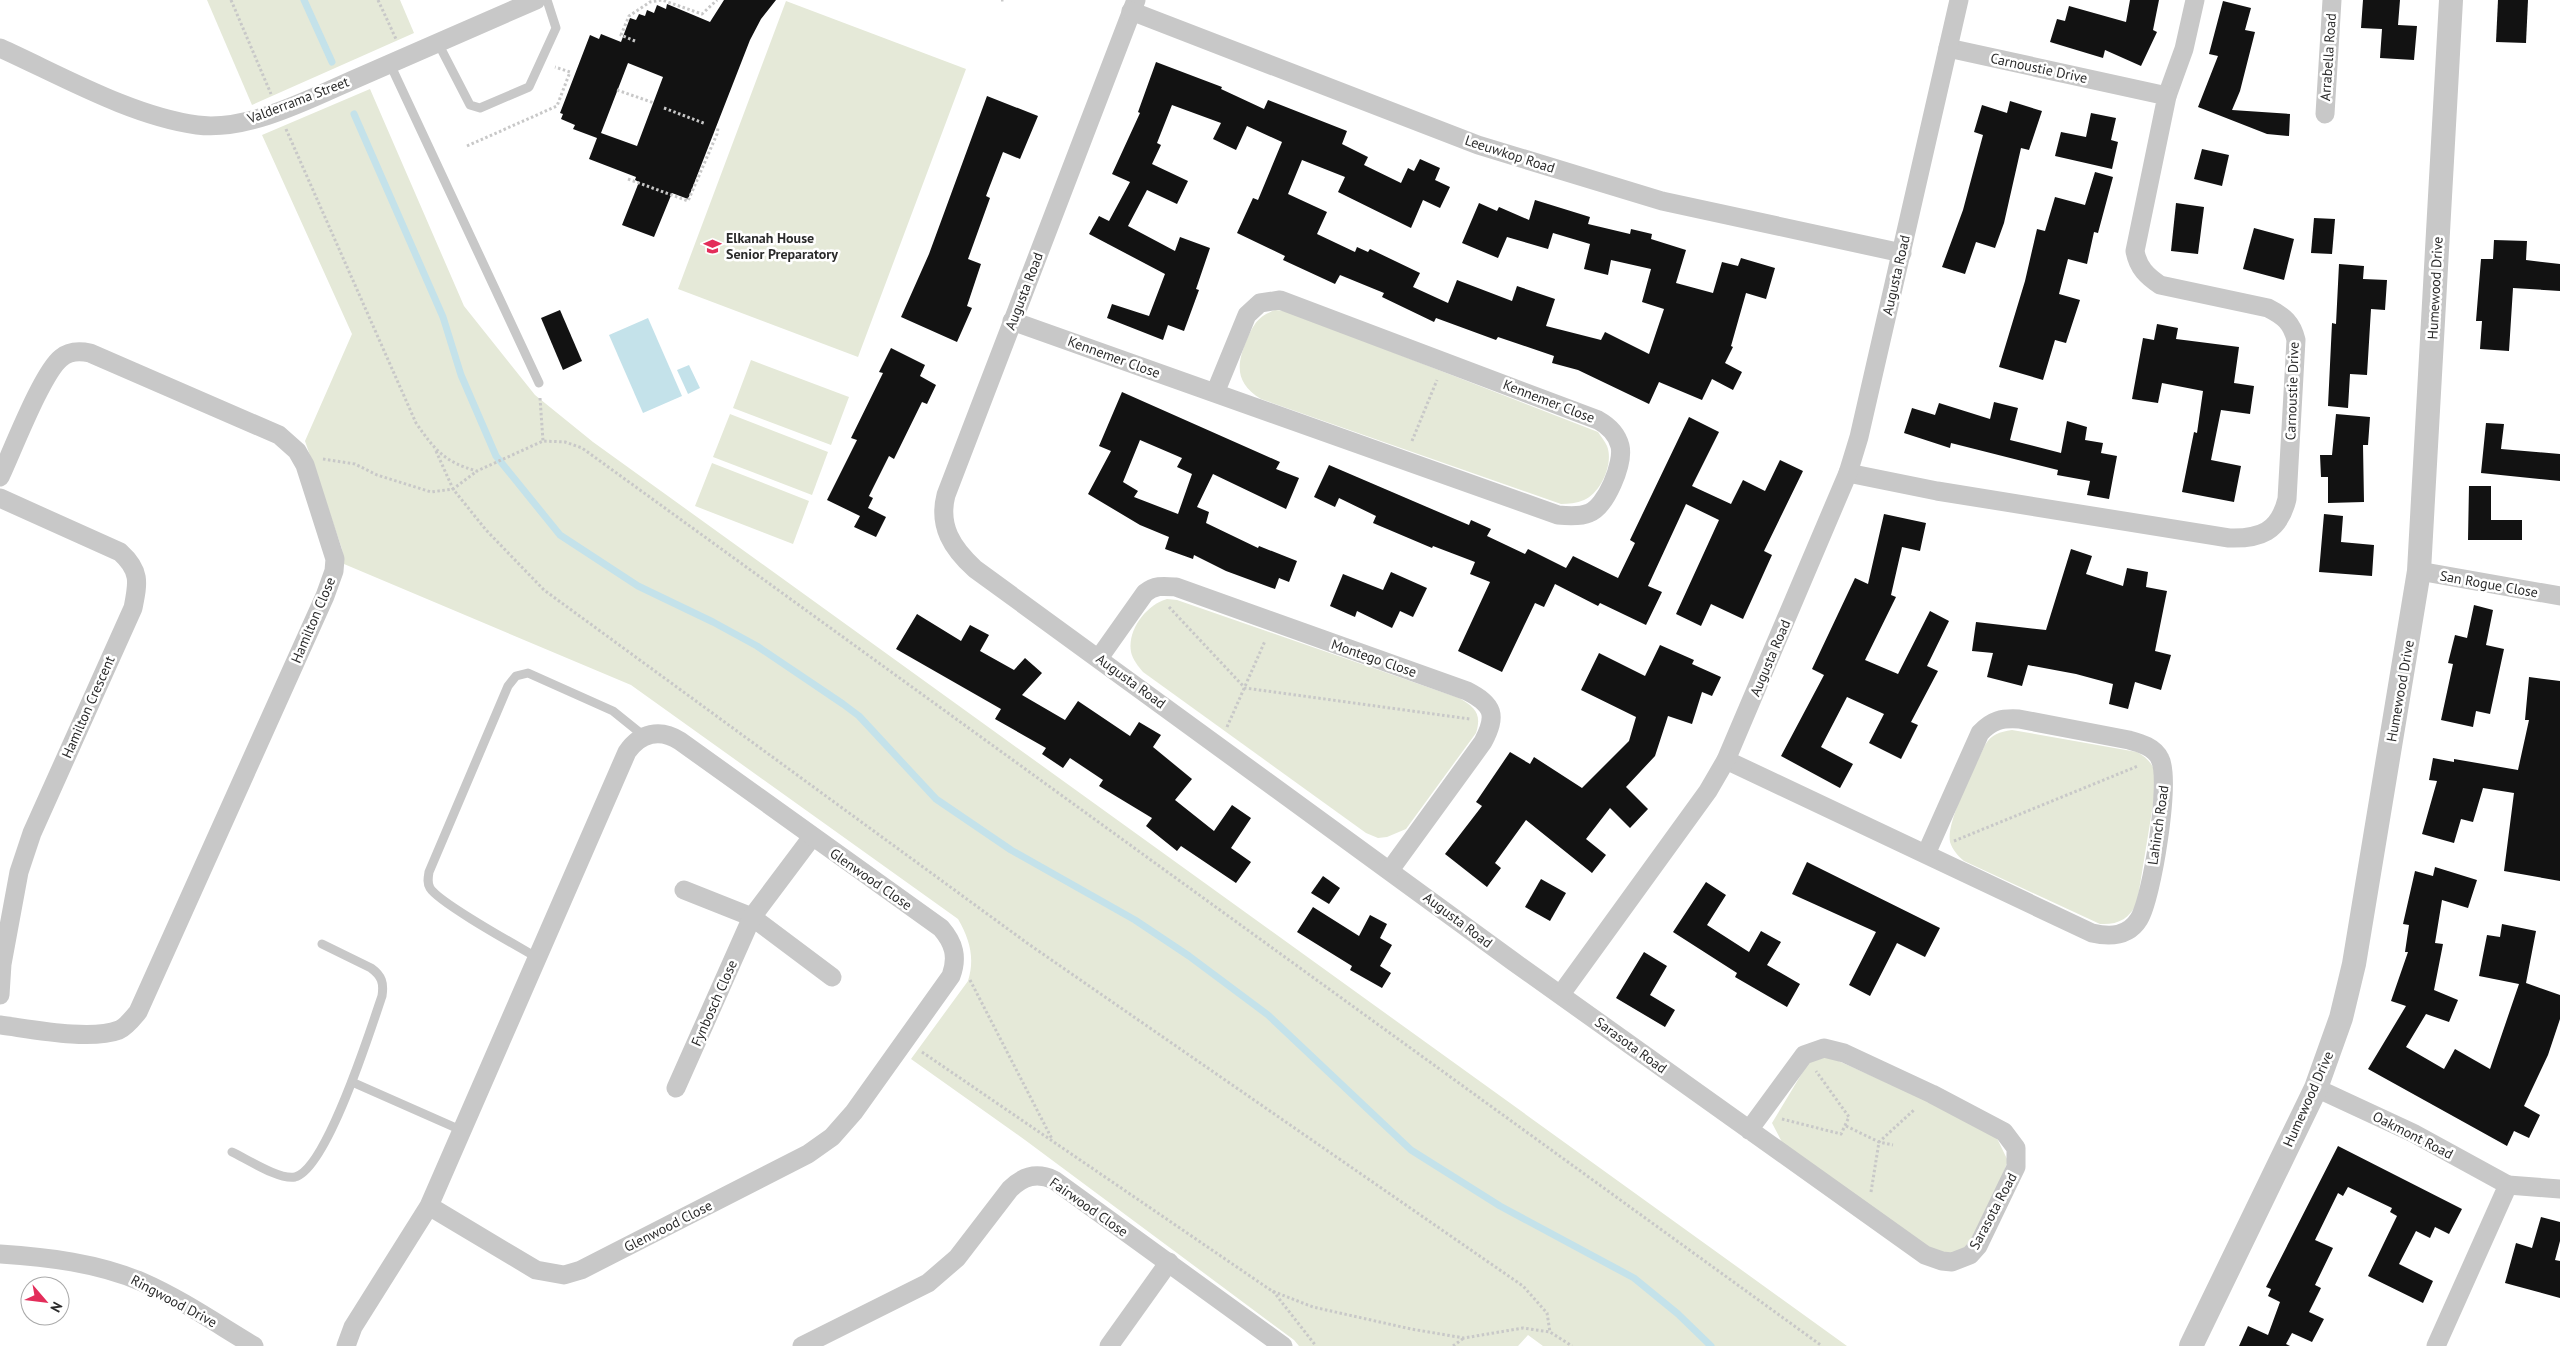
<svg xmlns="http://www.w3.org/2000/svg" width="2560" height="1346" viewBox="0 0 2560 1346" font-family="'PT Sans',sans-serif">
  <rect width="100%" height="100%" fill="#fff"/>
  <g fill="#e5e9d8">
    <polygon points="207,0 400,0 414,33 252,105"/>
    <polygon points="786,1 966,69 858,357 678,289"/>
    <path d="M370,89L464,306L535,395L593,442L1847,1346H1543L1528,1335L1518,1346H1299L1294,1340L1025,1140L911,1059L968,981C975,958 970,940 958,919L631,685L344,564L342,549L305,441L352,334L262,135Z"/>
    <path d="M1275,310L1287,311L1598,432C1601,437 1605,441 1607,446C1614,463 1601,493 1584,500C1577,503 1568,504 1561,504L1261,399C1235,383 1236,365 1247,339C1254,324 1258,316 1275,310Z"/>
    <polygon points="751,360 849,397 831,445 733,408"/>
    <polygon points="730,414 828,452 812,495 713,457"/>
    <polygon points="712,463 809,501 793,544 695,506"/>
    <path d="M1167,599L1177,600L1459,698C1475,707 1482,714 1476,733L1406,829L1387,837L1378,838L1366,833L1143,672C1138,666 1133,660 1131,652C1127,630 1146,605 1167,599Z"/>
    <path d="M2012,730L2137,752C2149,759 2155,766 2157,780L2137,903C2129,919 2118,925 2100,924L1964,861C1958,856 1952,849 1950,842C1946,821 1975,767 1985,745C1992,734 1999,732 2012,730Z"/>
    <path d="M1822,1057L1834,1059L1993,1130L2008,1161C2000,1179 1979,1242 1964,1250C1954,1256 1941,1252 1930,1249L1784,1146L1772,1123L1810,1060Z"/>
  </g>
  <g fill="#c4e2ea">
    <polygon points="648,318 682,396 643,413 609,335"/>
    <polygon points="689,365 700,388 688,394 677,370"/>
  </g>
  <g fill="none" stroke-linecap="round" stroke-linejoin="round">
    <g stroke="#c4e2ea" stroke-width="7">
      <polyline points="304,0 332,62"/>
      <polyline points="354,114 443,317 461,375 496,456 560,535 638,586 713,622 757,646 843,704 859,716 936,799 1011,850 1135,920 1189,956 1268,1015 1411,1150 1500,1206 1634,1278 1678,1314 1711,1346"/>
    </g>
  </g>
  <g fill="#121212" fill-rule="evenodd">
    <path d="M724,0H776L761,19L750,40L688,199L672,193L654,237L622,225L639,182L635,180L636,177L589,159L597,138L573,129L575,125L561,119L563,114L560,113L590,35L599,39L601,34L621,42L630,18L636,20L639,14L645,16L647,10L654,13L657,5L666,9L667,4L710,22ZM628,63L663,77L637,146L601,133Z"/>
    <polygon points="2130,0 2159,0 2153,30 2157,32 2141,66 2105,50 2103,58 2050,42 2057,19 2065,21 2069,6 2126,22"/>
    <polygon points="2363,0 2400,0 2398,25 2417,26 2414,60 2380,58 2382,29 2361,28"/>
    <polygon points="2498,0 2528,0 2526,43 2496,42"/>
    <polygon points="2223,1 2251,8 2245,30 2255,32 2240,91 2232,110 2290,114 2289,136 2267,134 2198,107 2218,56 2209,54"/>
    <polygon points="1156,62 1222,87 1221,89 1264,109 1268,100 1347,131 1342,144 1368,157 1364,165 1401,183 1408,168 1414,171 1420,159 1440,168 1435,180 1450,187 1440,208 1423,200 1411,228 1338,192 1345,177 1302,160 1288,194 1327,212 1317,234 1355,252 1357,247 1368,252 1370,249 1420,273 1413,287 1448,303 1457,280 1512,301 1517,286 1555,299 1546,326 1601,340 1605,332 1649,354 1664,309 1642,302 1651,269 1611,260 1608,275 1584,269 1590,244 1553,233 1548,249 1507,237 1498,258 1462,243 1479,203 1497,211 1499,207 1529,220 1535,200 1590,217 1588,224 1630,234 1631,229 1652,234 1651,239 1686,250 1676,283 1713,293 1722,262 1738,266 1741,258 1775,268 1766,299 1746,293 1731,346 1733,347 1725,363 1742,372 1733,390 1712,379 1702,400 1659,382 1649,404 1578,370 1552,363 1554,356 1498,337 1496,340 1436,318 1434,322 1382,297 1384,293 1340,275 1335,284 1283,260 1285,256 1237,233 1253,198 1258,200 1282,142 1247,126 1236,150 1213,139 1221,123 1172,105 1157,143 1161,145 1152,164 1188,181 1177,204 1147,190 1128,226 1175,251 1180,237 1210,248 1196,289 1199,290 1184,331 1168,325 1163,340 1107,318 1112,304 1149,316 1165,274 1089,234 1099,216 1109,221 1130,182 1112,174 1140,113 1138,112"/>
    <polygon points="987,96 1038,116 1020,159 1003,152 986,196 990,198 968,259 981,264 967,306 972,308 957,342 901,317 929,254"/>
    <polygon points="2010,101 2042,111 2029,150 2021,148 2004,223 1995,248 1976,242 1965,274 1942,267 1963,210 1983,135 1974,132 1982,105 2007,113"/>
    <polygon points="2091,113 2116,118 2111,140 2118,142 2112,169 2055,156 2061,132 2086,137"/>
    <polygon points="2202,149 2229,155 2222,186 2194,179"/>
    <polygon points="2095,172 2113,177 2098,233 2094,232 2087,264 2068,259 2059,294 2080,300 2066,343 2055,340 2043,380 1999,367 2025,281 2037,229 2045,231 2055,197 2085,205"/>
    <polygon points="2176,203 2204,207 2198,254 2171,251"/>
    <polygon points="2314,218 2335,219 2332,254 2311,253"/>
    <polygon points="2254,228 2294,239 2284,280 2243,269"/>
    <polygon points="2494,240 2527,241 2526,260 2560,264 2560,291 2513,288 2509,351 2480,349 2482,321 2476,321 2481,259 2493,259"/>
    <polygon points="2339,264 2364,266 2363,279 2387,280 2385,310 2371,309 2367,375 2350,374 2348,408 2328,406 2332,323 2336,324"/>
    <polygon points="560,310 582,361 563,370 541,318"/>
    <polygon points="2157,324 2178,328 2176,339 2239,347 2234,383 2254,386 2250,414 2221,410 2211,460 2241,466 2234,502 2182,492 2194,432 2197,433 2203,391 2162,383 2158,403 2132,399 2143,338 2154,340"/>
    <polygon points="891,348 925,365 920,376 936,385 927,404 922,402 894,459 889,456 869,496 873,498 868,508 886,517 876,537 854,527 860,516 827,500 857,440 851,438 883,373 879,372"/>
    <path d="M1122,392L1280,462L1276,469L1299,478L1286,509L1213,474L1197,507L1209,512L1206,523L1258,548L1259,546L1297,561L1289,582L1279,578L1275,589L1226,571L1194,555L1193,559L1165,549L1169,537L1140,525L1088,494L1111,451L1099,446ZM1140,440L1182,458L1177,467L1192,474L1178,514L1134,497L1138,491L1123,482Z"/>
    <polygon points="1994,402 2018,408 2010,440 2061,453 2067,421 2087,427 2085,440 2103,443 2101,453 2117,456 2109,499 2087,495 2090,481 2057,475 2058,470 1951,443 1950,448 1904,433 1912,408 1935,415 1939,403 1990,419"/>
    <polygon points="2336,414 2370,417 2368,445 2363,445 2364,502 2328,503 2328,477 2321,477 2320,455 2332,455"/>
    <polygon points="1689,417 1719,432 1692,486 1731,504 1743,480 1765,491 1780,460 1803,471 1764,551 1772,555 1743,619 1711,604 1701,626 1676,614 1719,520 1686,504 1648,586 1662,592 1646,625 1600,603 1598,606 1555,584 1544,607 1535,603 1502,672 1458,651 1490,582 1470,574 1475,562 1433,546 1432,548 1373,523 1376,516 1339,498 1335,507 1314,497 1329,465 1469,525 1471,520 1491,529 1487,536 1525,554 1528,549 1566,568 1573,556 1618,578 1635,543 1630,540"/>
    <polygon points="2486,423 2504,424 2501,449 2560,454 2560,481 2481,473"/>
    <polygon points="2469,486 2491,486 2491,520 2522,520 2522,540 2468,540"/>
    <polygon points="1884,514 1926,523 1920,551 1902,547 1891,595 1896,597 1865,660 1898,674 1930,611 1949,621 1927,666 1938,671 1911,722 1918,725 1901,759 1869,743 1884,714 1847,697 1821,747 1853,764 1840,788 1781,756 1824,675 1812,669 1855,578 1868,584"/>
    <polygon points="2324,514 2343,516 2341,542 2374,545 2372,576 2319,572"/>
    <polygon points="2071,549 2092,556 2086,574 2123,586 2127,568 2148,572 2146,587 2167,591 2155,651 2171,655 2161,690 2135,682 2128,709 2109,704 2113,684 2076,674 2028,665 2022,686 1987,677 1993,653 1972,651 1976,622 2046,630"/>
    <polygon points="1391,572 1427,588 1413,617 1400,611 1392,628 1357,611 1355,617 1330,606 1343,574 1383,590"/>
    <polygon points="2474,605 2493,610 2486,645 2504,649 2490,714 2476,711 2473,727 2441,720 2453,664 2448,663 2455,635 2467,638"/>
    <polygon points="917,614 961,641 970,625 989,635 980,651 1014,670 1025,658 1042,673 1022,695 1065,720 1078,701 1130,736 1139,722 1161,735 1153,747 1192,779 1175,800 1214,831 1232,805 1251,818 1231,848 1251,862 1236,883 1181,846 1177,851 1146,826 1152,818 1099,786 1103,780 1070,758 1063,768 1042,754 1046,748 995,719 1001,709 896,649"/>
    <polygon points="1660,645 1694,660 1692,664 1721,677 1712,696 1702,692 1692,724 1668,716 1655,756 1626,787 1648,809 1630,828 1610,808 1586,839 1606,855 1592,873 1526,820 1495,863 1501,868 1487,887 1445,854 1482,806 1476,802 1510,752 1530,764 1534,757 1582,788 1629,741 1636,717 1581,690 1599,653 1645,676"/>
    <polygon points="2529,677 2560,681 2560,881 2504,871 2514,793 2483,788 2473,822 2461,819 2454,843 2422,834 2437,781 2429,780 2433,758 2454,762 2454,759 2518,770 2529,720 2525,720"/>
    <polygon points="1807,862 1940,928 1925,957 1897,943 1870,996 1849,985 1876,932 1792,894"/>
    <polygon points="2435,867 2477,880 2468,908 2442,900 2435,943 2443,944 2434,990 2458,1000 2449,1022 2426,1014 2406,1047 2444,1069 2455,1049 2490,1069 2519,984 2479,976 2487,935 2500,937 2502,924 2536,931 2526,983 2560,995 2560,1019 2548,1055 2524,1106 2540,1115 2529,1138 2514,1131 2507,1146 2368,1069 2406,1006 2391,1001 2408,952 2405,952 2409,925 2403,924 2415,871 2433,876"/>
    <polygon points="1323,876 1340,888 1329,904 1311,893"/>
    <polygon points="1541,879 1566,893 1550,921 1525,907"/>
    <polygon points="1706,882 1726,895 1707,925 1749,952 1761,931 1781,942 1767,965 1800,984 1787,1007 1735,977 1737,973 1673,932"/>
    <polygon points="1313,907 1359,936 1370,915 1387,924 1380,938 1392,945 1380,966 1391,973 1382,988 1350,970 1352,966 1297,932"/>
    <polygon points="1644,952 1667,966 1650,995 1675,1010 1665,1027 1616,998"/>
    <polygon points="2338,1146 2462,1209 2449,1234 2435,1227 2430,1238 2416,1231 2399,1264 2433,1281 2423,1303 2368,1276 2397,1216 2390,1212 2392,1208 2348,1187 2343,1196 2338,1193 2315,1240 2333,1248 2315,1285 2321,1288 2309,1312 2324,1319 2312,1342 2292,1333 2286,1344 2290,1346 2239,1346 2248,1326 2268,1335 2280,1302 2268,1296 2271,1289 2266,1287"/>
    <polygon points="2541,1217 2560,1222 2560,1241 2555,1260 2560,1261 2560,1298 2505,1283 2516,1243 2532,1248"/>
  </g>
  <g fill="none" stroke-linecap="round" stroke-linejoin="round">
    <g stroke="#c8c8c8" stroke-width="3" stroke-dasharray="2.5 2.5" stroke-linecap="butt">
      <polyline points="231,0 271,94"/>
      <polyline points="378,0 396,39"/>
      <polyline points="1001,0 1006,0"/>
      <polyline points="635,41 621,35 629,16 650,2 662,0 702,14 717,0"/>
      <polyline points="617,90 654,103"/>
      <polyline points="664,108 706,124"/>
      <path d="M286,129L416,423C435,450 444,462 477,471L543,441L565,442L582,448L1822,1346"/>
      <polyline points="467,146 557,106 570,72 555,67"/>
      <polyline points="628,179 688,201 717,134 718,128 716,128"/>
      <polyline points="540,398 543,441"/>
      <polyline points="1412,441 1437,380"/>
      <polyline points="436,451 453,489 486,530 544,590 1027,943 1523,1286 1547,1313 1550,1332"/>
      <polyline points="323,459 355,464 377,475 431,492 453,489 477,471"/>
      <polyline points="1169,607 1245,688 1470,719"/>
      <polyline points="1227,727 1265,641"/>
      <polyline points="1954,841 2138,766"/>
      <polyline points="970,980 1052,1139"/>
      <polyline points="922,1052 1272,1291 1313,1307 1411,1329 1464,1338 1523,1328 1550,1332 1572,1346"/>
      <polyline points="1782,1119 1841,1134 1849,1117 1816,1071"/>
      <polyline points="1846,1126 1879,1142 1893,1145"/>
      <polyline points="1871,1192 1879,1142 1915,1109"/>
      <polyline points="1273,1291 1316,1346"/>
      <polyline points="1453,1346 1464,1338"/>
    </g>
    <g stroke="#c8c8c8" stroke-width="9">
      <polyline points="438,43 470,105 480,108 529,87 556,28 547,0"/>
      <polyline points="390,64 539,383"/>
      <path d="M538,958C519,947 439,903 430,888C427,883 428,878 429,872L508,686L516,676L528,673L613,711L644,736"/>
      <polyline points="352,1082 463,1131"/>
      <path d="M232,1152C247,1159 279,1180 295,1177C327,1169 371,1028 382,996C384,983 382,976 371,968L322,944"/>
    </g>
    <g stroke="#c8c8c8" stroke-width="19">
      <path d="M1136,0L946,495C938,526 952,548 975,569L1514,962L1925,1255L1942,1261L1952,1262L1970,1255L1978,1246L2016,1167V1148L2004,1132L1932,1094L1844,1053L1824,1048L1804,1055L1749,1130"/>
      <polyline points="1131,11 1478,145 1662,201 1902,253"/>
      <path d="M0,48C60,75 131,116 197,125C250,132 315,96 362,76C420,51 478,25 536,0"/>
      <polyline points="2167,96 2184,49 2195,0"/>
      <polyline points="2325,114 2332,0"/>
      <path d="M1012,321L1558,515C1568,516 1580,517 1589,513C1606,507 1624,463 1620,446C1617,434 1607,425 1598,420L1280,300L1260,303L1247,315L1215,393"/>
      <path d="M1848,473L1937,491L2229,538C2260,539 2279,532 2287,499L2296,340C2292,323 2284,316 2268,308L2160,285C2147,276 2138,268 2135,251L2167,96L1948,48"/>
      <path d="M0,477C12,452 42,373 61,358C69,351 80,351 90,353L279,435L297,451L305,465L335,559L334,571L325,596L138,1012C133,1018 126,1027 119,1030C90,1041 31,1029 0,1025"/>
      <path d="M0,498L120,552C141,571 138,583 133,608L32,833L19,872L2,964L0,995"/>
      <polyline points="2419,571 2560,596"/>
      <path d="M1099,658L1145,593C1155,585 1163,586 1176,587L1467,691C1494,705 1497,715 1483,742L1390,870"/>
      <path d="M1726,760L2092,933C2110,937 2128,937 2139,919C2152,898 2171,780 2160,759C2155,747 2140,743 2129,740L2019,719C2002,718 1992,720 1980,733L1926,854"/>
      <polyline points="684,890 752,917 832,977"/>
      <polyline points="1561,994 1708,791 1726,760 1848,473 1859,437 1959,0"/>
      <polyline points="676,1088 752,917 812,837"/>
      <polyline points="2316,1088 2413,1133 2508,1185 2436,1346"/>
      <polyline points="2508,1185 2560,1189"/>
      <path d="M0,1254C47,1257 98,1263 142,1282C181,1299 217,1324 254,1346"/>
      <path d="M346,1346L353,1327L429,1206L627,752C640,733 660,728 680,741L941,928C954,943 958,957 951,976L854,1112L832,1137L808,1154L581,1270L564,1275L536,1270L429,1206"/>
      <path d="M802,1346L928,1283L957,1258L1010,1189C1023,1176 1037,1172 1054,1180L1283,1346"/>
      <polyline points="1109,1346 1169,1262"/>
    </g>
    <polyline stroke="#c8c8c8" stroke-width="24" points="2191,1346 2316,1088 2341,1018 2354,964 2419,571 2451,0"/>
  </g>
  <defs>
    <symbol id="school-bare" viewBox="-9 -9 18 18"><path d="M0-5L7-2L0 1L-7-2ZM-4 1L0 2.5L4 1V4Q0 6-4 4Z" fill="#e32d5a" stroke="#fff" stroke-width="2.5" paint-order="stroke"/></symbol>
  </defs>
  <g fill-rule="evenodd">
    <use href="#school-bare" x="700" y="234" width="25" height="25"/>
  </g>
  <g text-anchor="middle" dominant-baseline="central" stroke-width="5" stroke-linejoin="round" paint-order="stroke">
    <g font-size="14" fill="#2b2b2b" stroke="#fff">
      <text transform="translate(2328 57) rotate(-86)">Arrabella Road</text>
      <text transform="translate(2039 68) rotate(12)">Carnoustie Drive</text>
      <text transform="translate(298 100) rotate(-21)">Valderrama Street</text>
      <text transform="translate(1510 154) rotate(18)">Leeuwkop Road</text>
      <text transform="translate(1896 275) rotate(-77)">Augusta Road</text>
      <text transform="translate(2435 288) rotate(-87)">Humewood Drive</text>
      <text transform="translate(1024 291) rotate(-69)">Augusta Road</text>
      <text transform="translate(1114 357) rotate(20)">Kennemer Close</text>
      <text transform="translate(2292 391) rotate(-88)">Carnoustie Drive</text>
      <text transform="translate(1549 401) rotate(21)">Kennemer Close</text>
      <text transform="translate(2489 584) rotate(10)">San Rogue Close</text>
      <text transform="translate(313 620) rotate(-67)">Hamilton Close</text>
      <text transform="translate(1374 658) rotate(19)">Montego Close</text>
      <text transform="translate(1770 658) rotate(-67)">Augusta Road</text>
      <text transform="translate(1131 681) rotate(36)">Augusta Road</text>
      <text transform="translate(2400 691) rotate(-80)">Humewood Drive</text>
      <text transform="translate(88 707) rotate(-66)">Hamilton Crescent</text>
      <text transform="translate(2158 825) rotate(-82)">Lahinch Road</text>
      <text transform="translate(871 879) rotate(35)">Glenwood Close</text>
      <text transform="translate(1458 920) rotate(37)">Augusta Road</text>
      <text transform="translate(714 1003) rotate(-66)">Fynbosch Close</text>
      <text transform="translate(1631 1045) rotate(36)">Sarasota Road</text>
      <text transform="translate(2308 1099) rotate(-66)">Humewood Drive</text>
      <text transform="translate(2413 1135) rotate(27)">Oakmont Road</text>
      <text transform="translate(1089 1207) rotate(35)">Fairwood Close</text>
      <text transform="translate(1993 1211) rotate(-62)">Sarasota Road</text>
      <text transform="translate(668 1226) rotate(-27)">Glenwood Close</text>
      <text transform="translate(174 1301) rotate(28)">Ringwood Drive</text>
    </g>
    <g font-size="14" font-weight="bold" fill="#2b2b2b" stroke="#fff" text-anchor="start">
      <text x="726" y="238">Elkanah House<tspan x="726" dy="16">Senior Preparatory</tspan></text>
    </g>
  </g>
  <g transform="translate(45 1301) rotate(118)"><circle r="24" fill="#ffffff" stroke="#aaaaaa"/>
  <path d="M0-4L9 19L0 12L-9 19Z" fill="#e32d5a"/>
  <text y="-8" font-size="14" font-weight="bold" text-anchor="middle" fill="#2b2b2b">N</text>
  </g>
</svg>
